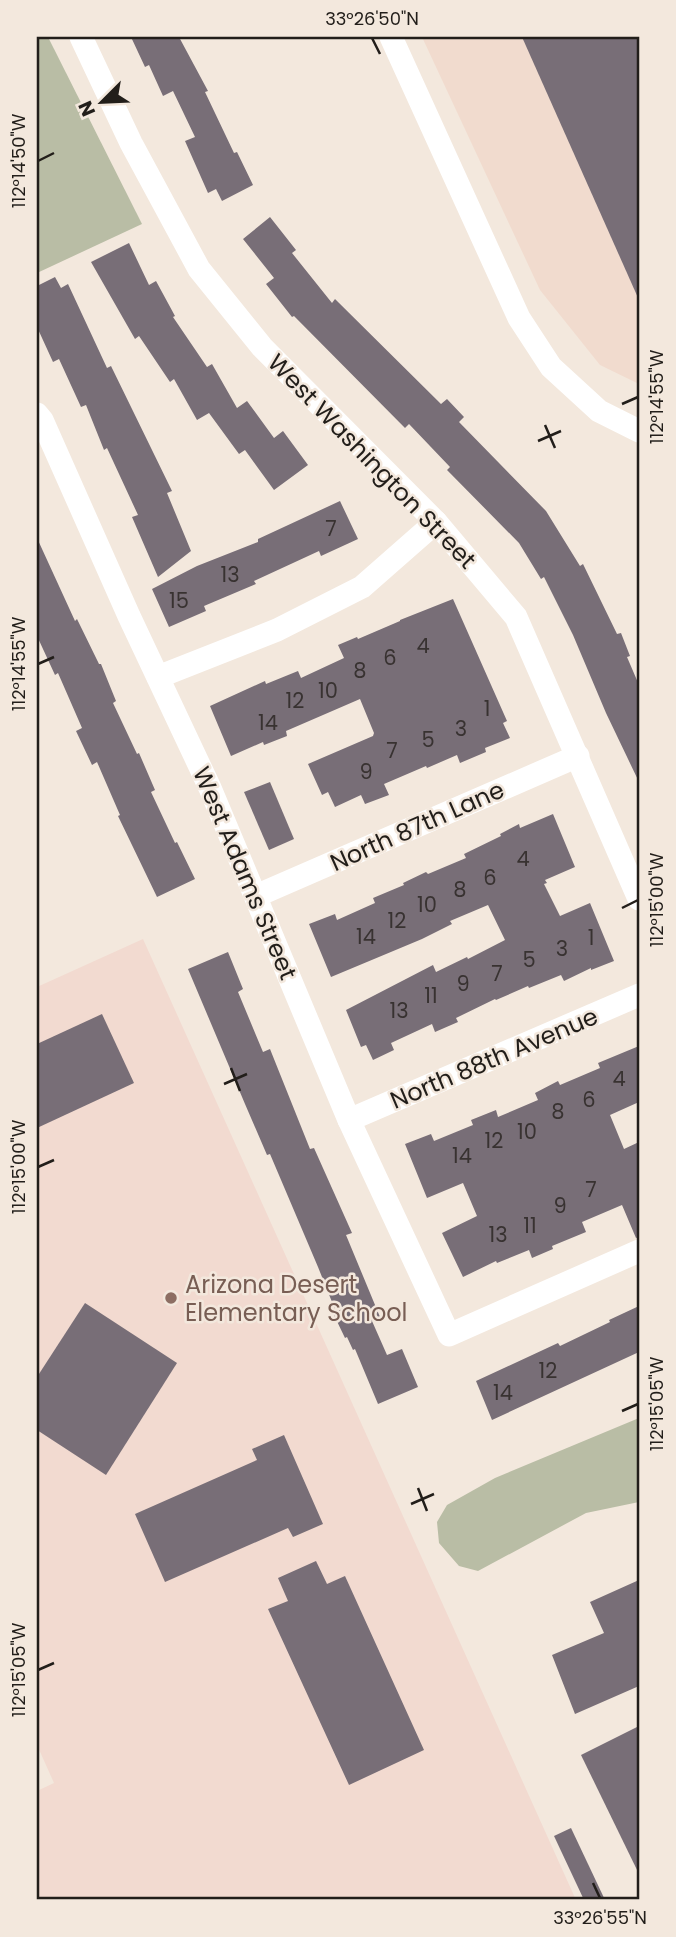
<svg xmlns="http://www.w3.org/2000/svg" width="676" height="1937" viewBox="0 0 676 1937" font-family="Poppins,sans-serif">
  <rect width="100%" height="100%" fill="#f3e8dd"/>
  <polygon fill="#f1dbce" points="422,37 639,37 639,384 600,365 540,290"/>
  <polygon fill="#f2dad0" points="143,939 576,1900 37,1900 37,1791 54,1783 37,1745 37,987"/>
  <g fill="#b9bda5">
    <polygon points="37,37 48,37 142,224 37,273"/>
    <polygon points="639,1418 639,1502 586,1513 478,1571 459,1566 439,1543 437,1522 447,1505 495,1478"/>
  </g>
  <g fill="#786e77">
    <polygon points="131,37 179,37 208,91 205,92 234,153 237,152 253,185 222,201 216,189 208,193 185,141 195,137 173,91 163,96 149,65 145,67"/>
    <polygon points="522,37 639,37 639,300"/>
    <polygon points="270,217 296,250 292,253 332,303 335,299 441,404 447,399 464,417 459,422 546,511 580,566 583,564 617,634 621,633 630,656 627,657 639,685 639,782 606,713 573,635 544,577 541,579 519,543 447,470 450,467 409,424 405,428 294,316 292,317 266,284 274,278 243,239"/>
    <polygon points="129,243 149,285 156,281 175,316 173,317 207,367 212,364 237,408 247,401 274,438 283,431 308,465 274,490 245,450 239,454 209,413 197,420 174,379 170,382 139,336 135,339 91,262"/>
    <polygon points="55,277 61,288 68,284 107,368 111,366 172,491 167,493 191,551 158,577 132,517 138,515 107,448 104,450 86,405 81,407 59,359 53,362 37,327 37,286"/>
    <polygon points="340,501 358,539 321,556 319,551 254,581 256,584 204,606 206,611 169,627 152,589 197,566 258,542 258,539"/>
    <polygon points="37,538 75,621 77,619 99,664 101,664 116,701 113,703 137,754 139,753 155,790 151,792 175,843 177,842 195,879 157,897 118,816 120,815 97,762 92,765 76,731 82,728 58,673 55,675 37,636"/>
    <polygon points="453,599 507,721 503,723 510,738 485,748 486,752 460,763 457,755 427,768 426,766 384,784 389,795 365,804 361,795 335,807 328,792 322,795 308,764 373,736 374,733 360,699 286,731 287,736 264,745 263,742 231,756 210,706 265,681 266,684 298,671 301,678 344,658 338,645 357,637 358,639 400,621 400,620"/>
    <polygon points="270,782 294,839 269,850 244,792"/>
    <polygon points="553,814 575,867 545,880 547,883 544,884 560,916 590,903 614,961 591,970 591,968 564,981 561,975 529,988 528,986 496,1000 495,999 456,1018 458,1022 435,1032 432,1024 391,1043 394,1050 373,1060 366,1045 361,1047 346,1010 433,965 436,972 467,957 468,959 505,940 488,905 450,921 452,924 422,939 331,977 309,924 335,914 337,920 375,903 373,898 404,885 403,883 426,872 428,874 466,858 464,854 501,836 500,834 519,824 520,828"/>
    <polygon points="228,952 243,989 238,992 263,1052 270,1049 310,1149 314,1148 352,1233 346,1235 380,1317 372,1321 387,1355 402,1349 418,1387 378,1404 355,1349 353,1350 347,1337 345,1338 333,1313 336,1312 318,1267 270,1154 267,1155 245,1104 188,969"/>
    <polygon points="102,1014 134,1083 37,1128 37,1044"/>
    <polygon points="639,1046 639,1102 610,1115 624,1149 639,1142 639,1237 636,1238 622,1205 582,1222 586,1232 552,1246 553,1249 532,1258 529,1250 497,1263 496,1261 463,1277 442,1233 477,1216 463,1183 427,1198 405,1144 431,1134 434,1141 473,1125 471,1120 496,1110 498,1117 538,1100 535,1093 558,1081 560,1085 600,1068 598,1063"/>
    <polygon points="85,1303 177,1363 106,1475 37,1430 37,1377"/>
    <polygon points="639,1306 639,1352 492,1420 476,1381 558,1343 560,1346 610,1322 609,1320"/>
    <polygon points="284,1435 323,1524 293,1537 288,1528 165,1582 135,1514 257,1460 252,1449"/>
    <polygon points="316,1561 327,1584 345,1576 424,1750 349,1785 268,1609 288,1601 278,1578"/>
    <polygon points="639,1580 639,1686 575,1714 552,1655 604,1633 590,1602"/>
    <polygon points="639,1726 639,1874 581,1755"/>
    <polygon points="571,1828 605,1900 584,1900 554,1836"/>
  </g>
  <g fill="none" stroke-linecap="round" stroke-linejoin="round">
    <g stroke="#fff" stroke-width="23">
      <polyline points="81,37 131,143 199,269 262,347 436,522 516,617 639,899"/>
      <polyline points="391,37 519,318 551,367 599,411 639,431"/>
      <polyline points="37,414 42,420 129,616 210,788 349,1120 449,1335 639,1251"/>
      <polyline points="158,677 277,630 362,587 436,522"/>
      <polyline points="256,896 578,756"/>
      <polyline points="349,1120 639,995"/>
    </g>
  </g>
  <path fill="none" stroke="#221e1a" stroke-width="2.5" d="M372,38L380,54M38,161L54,153M622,404L638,397M545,425L555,448M538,441L561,431M38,664L54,657M622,908L638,900M231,1068L240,1091M224,1084L247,1074M38,1167L54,1160M622,1411L638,1404M418,1488L427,1511M411,1504L434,1494M38,1670L54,1663M593,1883L600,1898"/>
  <circle fill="#8d6e63" stroke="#f3e8dd" stroke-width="2.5" cx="171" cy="1298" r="7"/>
  <g text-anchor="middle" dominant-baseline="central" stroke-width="5" stroke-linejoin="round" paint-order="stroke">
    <g font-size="21" fill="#383231">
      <text x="331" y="528">7</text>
      <text x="230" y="574">13</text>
      <text x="179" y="600">15</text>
      <text x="423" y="645">4</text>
      <text x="390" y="657">6</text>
      <text x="360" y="670">8</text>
      <text x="328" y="690">10</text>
      <text x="295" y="700">12</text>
      <text x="487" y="708">1</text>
      <text x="268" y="722">14</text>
      <text x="461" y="728">3</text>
      <text x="428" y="739">5</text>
      <text x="392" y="750">7</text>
      <text x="366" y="771">9</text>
      <text x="523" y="858">4</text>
      <text x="490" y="877">6</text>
      <text x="460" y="889">8</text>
      <text x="427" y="904">10</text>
      <text x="397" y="920">12</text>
      <text x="366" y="936">14</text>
      <text x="591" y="937">1</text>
      <text x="562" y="948">3</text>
      <text x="529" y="959">5</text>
      <text x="497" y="973">7</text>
      <text x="463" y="983">9</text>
      <text x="431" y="995">11</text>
      <text x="399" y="1010">13</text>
      <text x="619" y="1078">4</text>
      <text x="589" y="1099">6</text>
      <text x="558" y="1111">8</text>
      <text x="527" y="1131">10</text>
      <text x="494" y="1140">12</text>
      <text x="462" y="1155">14</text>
      <text x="591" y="1189">7</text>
      <text x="560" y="1205">9</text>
      <text x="530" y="1225">11</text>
      <text x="498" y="1234">13</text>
      <text x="548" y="1370">12</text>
      <text x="503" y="1392">14</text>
    </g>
    <g font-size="24" fill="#221e1a" stroke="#f3e8dd">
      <text transform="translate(372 461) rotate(46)">West Washington Street</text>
      <text transform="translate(417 826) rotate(-24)">North 87th Lane</text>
      <text transform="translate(245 873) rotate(67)">West Adams Street</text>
      <text transform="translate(494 1058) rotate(-23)">North 88th Avenue</text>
    </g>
    <g font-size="24" fill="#785e54" stroke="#f3e8dd" text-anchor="start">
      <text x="185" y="1284">Arizona Desert<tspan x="185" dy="28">Elementary School</tspan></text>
    </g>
  </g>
  <rect width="676" height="1937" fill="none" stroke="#f3e8dd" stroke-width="77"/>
  <g transform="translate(102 102) rotate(246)" stroke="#f3e8dd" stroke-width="5" paint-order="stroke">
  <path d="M0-5L12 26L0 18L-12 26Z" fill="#221e1a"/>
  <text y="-10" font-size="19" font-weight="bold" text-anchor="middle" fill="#221e1a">N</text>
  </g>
  <rect x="38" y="38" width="600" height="1860" fill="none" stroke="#221e1a" stroke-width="2.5"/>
  <g font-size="18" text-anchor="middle" fill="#221e1a">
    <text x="372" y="25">33°26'50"N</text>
    <text transform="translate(19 161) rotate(-90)" y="6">112°14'50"W</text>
    <text transform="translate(657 397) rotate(-90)" y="6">112°14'55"W</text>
    <text transform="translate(19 664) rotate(-90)" y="6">112°14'55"W</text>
    <text transform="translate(657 900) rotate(-90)" y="6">112°15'00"W</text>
    <text transform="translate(19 1167) rotate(-90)" y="6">112°15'00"W</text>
    <text transform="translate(657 1404) rotate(-90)" y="6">112°15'05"W</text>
    <text transform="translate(19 1670) rotate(-90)" y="6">112°15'05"W</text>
    <text x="600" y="1924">33°26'55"N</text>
  </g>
</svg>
